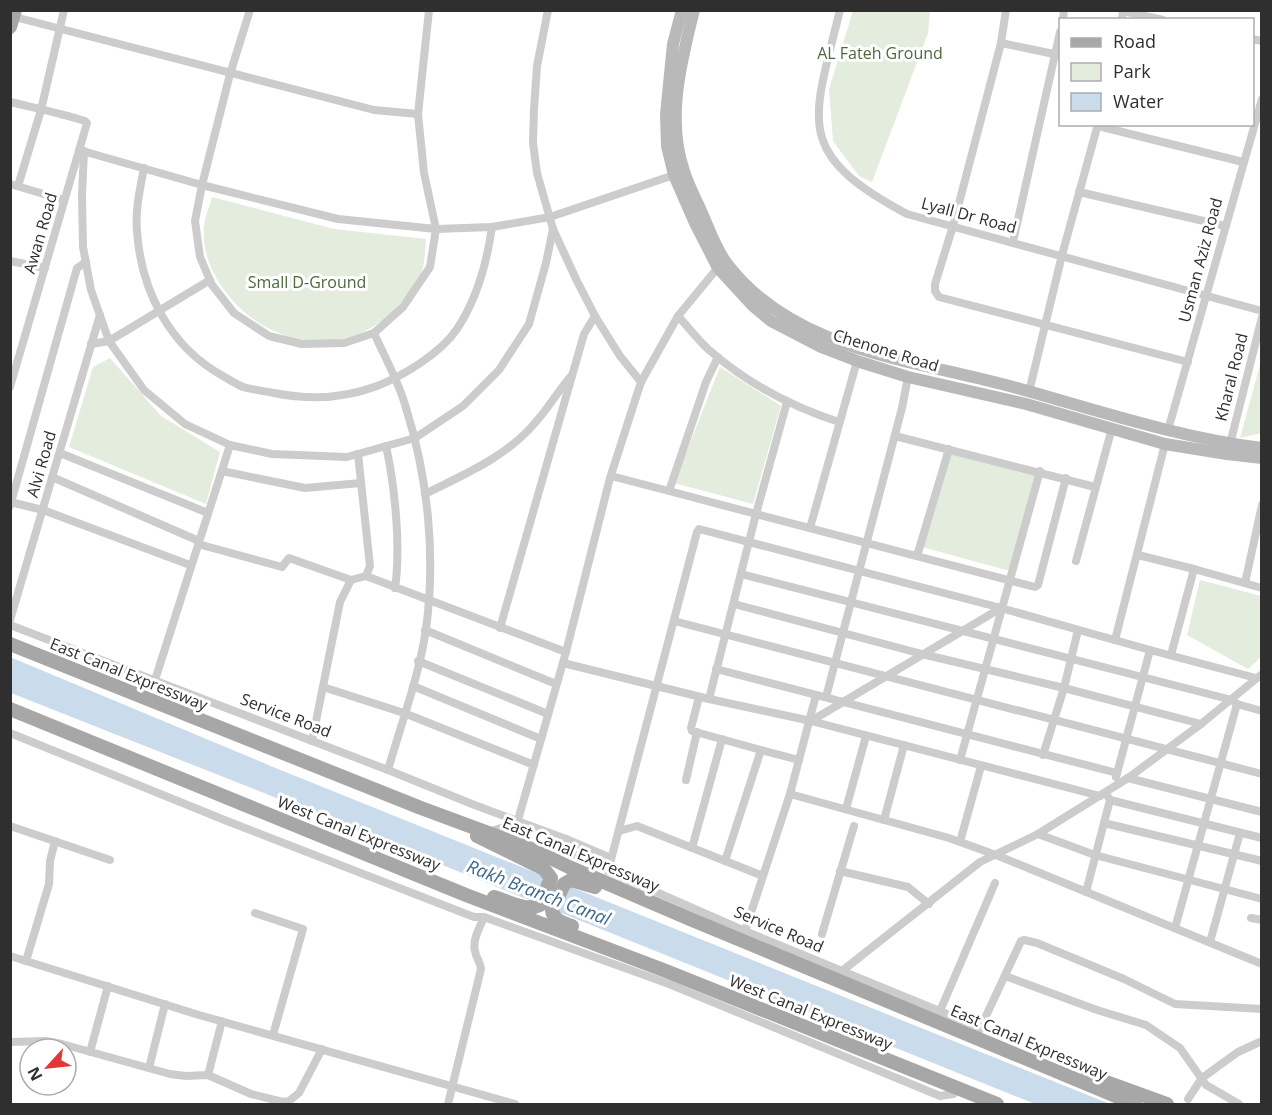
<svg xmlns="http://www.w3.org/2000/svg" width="1272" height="1115" viewBox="0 0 1272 1115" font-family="'Open Sans',sans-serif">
  <rect width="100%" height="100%" fill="#fff"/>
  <g fill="#e4ecdd">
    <polygon points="853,11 930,11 928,33 872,182 859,176 833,141 829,89"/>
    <path d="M212,197L334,229L426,239C425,249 425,262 422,271C419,278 413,284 410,290C366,359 277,356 228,295C213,277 202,252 204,228C204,218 210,206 212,197Z"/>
    <polygon points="110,358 161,416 220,452 206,504 69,447 93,367"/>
    <polygon points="1261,361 1261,433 1240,438"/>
    <polygon points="720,367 781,406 753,504 674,483"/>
    <polygon points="951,450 1036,470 1010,571 922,547"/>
    <polygon points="1200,580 1261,596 1261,657 1248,669 1187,635"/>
  </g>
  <polygon fill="#cadbeb" points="10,657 278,769 1110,1104 1035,1104 269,795 11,693"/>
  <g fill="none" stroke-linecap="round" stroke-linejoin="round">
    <g stroke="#ccc" stroke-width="8">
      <polyline points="250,10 230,74 202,185 195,221 200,257 212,285 234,313 269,336 302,344 344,343 374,333 403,307 430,267 436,229 424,173 418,114 429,10"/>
      <polyline points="548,10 537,66 534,109 533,143 537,173 553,229 576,279 595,316 620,356 641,382"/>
      <path d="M840,10C813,121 792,153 907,214L1262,311"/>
      <polyline points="1006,10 1001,43 953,226 935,284 935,291 939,297 1188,362"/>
      <polyline points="11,16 374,110 418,114"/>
      <polyline points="1063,20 1064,10"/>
      <polyline points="1122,20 1123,11 1163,20"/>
      <polyline points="1252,39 1262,41"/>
      <polyline points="1001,43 1059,55"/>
      <path d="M10,102C35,108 60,113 85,121L87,123L10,387"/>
      <polyline points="1098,126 1243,162"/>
      <polyline points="79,150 202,185 338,219 436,229 492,227 550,217 674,175"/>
      <polyline points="84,151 82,195 83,247 91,290 109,341 144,390 185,424 230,445 272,454 347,457 415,438 463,406 499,370 529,324 546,263 553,229"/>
      <path d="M144,168C140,189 135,210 137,231C141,291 170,347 223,376C230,380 236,384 243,387C253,390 264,391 274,393C309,400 343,399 377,386C403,376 441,353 457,329C477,299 487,262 492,227"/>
      <polyline points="10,184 64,200"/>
      <polyline points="18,186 41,110 64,10"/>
      <polyline points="1079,192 1225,226"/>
      <polyline points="1013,242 1060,32"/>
      <polyline points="10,261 45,268"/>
      <path d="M720,265L678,316C688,327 698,340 709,350C747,383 792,407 839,422"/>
      <path d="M374,333C385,358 399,382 406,408C428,478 436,556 426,629C419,677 401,724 388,770"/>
      <polyline points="91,344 109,341 210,280"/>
      <polyline points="718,357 706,382 669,491 756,514 787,402"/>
      <polyline points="1029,392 1062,255 1098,124"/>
      <polyline points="1168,430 1262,99"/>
      <polyline points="895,436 1095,487"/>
      <polyline points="1230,444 1262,317"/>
      <path d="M386,446C395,487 401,547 395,588"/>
      <polyline points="60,453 208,513"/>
      <polyline points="358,454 370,566 366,576"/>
      <polyline points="222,471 305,488 361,483"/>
      <polyline points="611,476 669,491"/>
      <polyline points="52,477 199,541"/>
      <path d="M425,494C463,475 506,457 534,424C548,409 558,391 571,376"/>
      <polyline points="10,502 43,510 190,565"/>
      <polyline points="10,506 77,268 86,262"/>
      <polyline points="810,528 857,361"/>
      <polyline points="198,544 282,567 289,558 351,580"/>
      <polyline points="1138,555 1194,569"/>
      <polyline points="917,556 949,449"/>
      <polyline points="1076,561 1112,428"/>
      <polyline points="741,574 1232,700 1237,704 1262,711"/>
      <polyline points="1245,583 1262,505"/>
      <polyline points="734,604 922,654 1064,688 1201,724"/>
      <polyline points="10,620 100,315"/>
      <polyline points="674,621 1262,774"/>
      <polyline points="10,625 388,770 472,804 566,839 611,858"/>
      <polyline points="500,628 584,334 595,316"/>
      <polyline points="425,630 556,684"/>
      <polyline points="1115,640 1165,444"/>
      <polyline points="1171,655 1194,569 1262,588"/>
      <polyline points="418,661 548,714"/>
      <polyline points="563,663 709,699 811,721 1100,796"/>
      <polyline points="716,669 1117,773"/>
      <polyline points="155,680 230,445"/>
      <polyline points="413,686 541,739"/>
      <polyline points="323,687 404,713 534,765"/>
      <polyline points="699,697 691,728 692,731 761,750 725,861"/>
      <polyline points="826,697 902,408 908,377"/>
      <polyline points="709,699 756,514 1035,587 1038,585 1066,478"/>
      <polyline points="811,721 1001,608"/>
      <path d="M10,733L227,821L474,917H484C480,927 472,940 475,951C476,958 480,961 481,969L448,1104"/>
      <polyline points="312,741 340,602 351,580 366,576 566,652"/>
      <polyline points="761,750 799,760"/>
      <polyline points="1043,755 1064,688 1078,630"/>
      <polyline points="960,760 1040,471"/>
      <polyline points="1116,777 1150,650 1256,678"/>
      <polyline points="1128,778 1262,812"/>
      <polyline points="686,780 697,732"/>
      <polyline points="790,794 816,695"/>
      <polyline points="1110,800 1262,838"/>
      <polyline points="846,809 866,736"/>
      <polyline points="884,820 904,745"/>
      <polyline points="1104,823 1262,861"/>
      <polyline points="10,826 110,860"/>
      <polyline points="619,831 637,826 763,876"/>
      <polyline points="488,832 504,827 518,820"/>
      <polyline points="1038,834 1095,855 1262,899"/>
      <polyline points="566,839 573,854 608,871 745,931 981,1028"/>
      <polyline points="960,842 981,766"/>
      <polyline points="531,848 523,837 518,820 566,652 610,478 641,382 678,316"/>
      <polyline points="692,848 722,739"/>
      <polyline points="608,871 697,532 699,529 1001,608 1150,650"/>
      <polyline points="840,871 908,887 929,904"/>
      <polyline points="1086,892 1110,800 1108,797"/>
      <polyline points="255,913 303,929 273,1035"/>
      <polyline points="484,917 669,984 940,1096 953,1094"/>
      <polyline points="1251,918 1262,920"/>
      <polyline points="1175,928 1237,704"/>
      <polyline points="745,931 790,794 949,838 996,855 1262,964"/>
      <polyline points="822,934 854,826"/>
      <polyline points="1210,942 1240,833"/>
      <polyline points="10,956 199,1015 515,1104"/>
      <polyline points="26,961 49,884 50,861 55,841"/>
      <polyline points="842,971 980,862 1038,834 1128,778 1201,724 1262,674"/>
      <polyline points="1005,976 1097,1010 1146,1025 1180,1048 1206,1085 1239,1104"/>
      <polyline points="940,1011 995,883"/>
      <polyline points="979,1031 1021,941 1024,940 1037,943 1124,979 1175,1004 1262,1009"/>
      <polyline points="10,1042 45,1041 62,1044 170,1074 186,1076 208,1075 251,1094 283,1102 289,1101 299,1093 322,1049"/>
      <polyline points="90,1052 108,986"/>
      <polyline points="149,1068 165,1004"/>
      <polyline points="208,1075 222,1021"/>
      <polyline points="1188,1099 1202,1078 1238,1052 1262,1041"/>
    </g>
    <g stroke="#b9b9b9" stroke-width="12">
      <polyline points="682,10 673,44 666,114 667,146 674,175 695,223 718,268 753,306 771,321 821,347 860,362 908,377 1026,404 1165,444 1227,454 1262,458"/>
      <path d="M694,10C681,62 666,119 684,171C688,185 696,199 702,213C710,231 716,250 728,265C793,349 907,359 1002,384C1088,407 1173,437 1262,448"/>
    </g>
    <g stroke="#a7a7a7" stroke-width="14">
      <polyline points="10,27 15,10"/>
      <polyline points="10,644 421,808 534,850 569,867 690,919 1135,1104"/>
      <polyline points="10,709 466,895 666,971 997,1104"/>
      <path d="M477,836L544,869L551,878L540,905C526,912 508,901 494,897"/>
      <path d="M572,926C564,923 553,921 552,910L564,884L571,880L595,887"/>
      <polyline points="1087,1075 1167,1104"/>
    </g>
  </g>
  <g text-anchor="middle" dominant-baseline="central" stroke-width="6" stroke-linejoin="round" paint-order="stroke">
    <g font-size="16" fill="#4e693d" stroke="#fff">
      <text x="880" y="53">AL Fateh Ground</text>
      <text x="307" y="282">Small D-Ground</text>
    </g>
    <g font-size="16" fill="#2f2f2f" stroke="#fff">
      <text transform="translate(969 215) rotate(15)">Lyall Dr Road</text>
      <text transform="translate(40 233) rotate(-74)">Awan Road</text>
      <text transform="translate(1200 260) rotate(-75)">Usman Aziz Road</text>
      <text transform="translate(886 350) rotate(17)">Chenone Road</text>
      <text transform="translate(1231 377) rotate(-76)">Kharal Road</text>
      <text transform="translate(41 464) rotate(-74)">Alvi Road</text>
      <text transform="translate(129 674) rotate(22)">East Canal Expressway</text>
      <text transform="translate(286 715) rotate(21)">Service Road</text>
      <text transform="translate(359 833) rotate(22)">West Canal Expressway</text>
      <text transform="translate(581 854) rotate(23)">East Canal Expressway</text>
      <text transform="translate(779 929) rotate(23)">Service Road</text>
      <text transform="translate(811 1012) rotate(22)">West Canal Expressway</text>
      <text transform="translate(1029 1042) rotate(23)">East Canal Expressway</text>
    </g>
    <g font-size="18" font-style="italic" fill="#3e698f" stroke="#fff">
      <text transform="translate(539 892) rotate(21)">Rakh Branch Canal</text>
    </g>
  </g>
  <rect width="1272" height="1115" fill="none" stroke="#2f2f2f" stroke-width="24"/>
  <rect x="1059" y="18" width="195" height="108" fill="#ffffff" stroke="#acacac" stroke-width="1.5"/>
  <rect x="1071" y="38" width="30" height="9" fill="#a7a7a7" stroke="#acacac" stroke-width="1.5"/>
  <text x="1113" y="48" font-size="18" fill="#2f2f2f">Road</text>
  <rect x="1071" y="63" width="30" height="18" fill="#e4ecdd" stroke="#acacac" stroke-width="1.5"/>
  <text x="1113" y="78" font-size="18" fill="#2f2f2f">Park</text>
  <rect x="1071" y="93" width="30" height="18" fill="#cadbeb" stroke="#acacac" stroke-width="1.5"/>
  <text x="1113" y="108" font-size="18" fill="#2f2f2f">Water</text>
  <g transform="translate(48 1067) rotate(243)"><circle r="28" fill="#ffffff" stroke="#acacac" stroke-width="1.5"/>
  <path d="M0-4.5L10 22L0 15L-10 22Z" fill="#e13736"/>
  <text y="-9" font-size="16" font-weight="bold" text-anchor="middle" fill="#2f2f2f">N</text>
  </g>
</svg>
